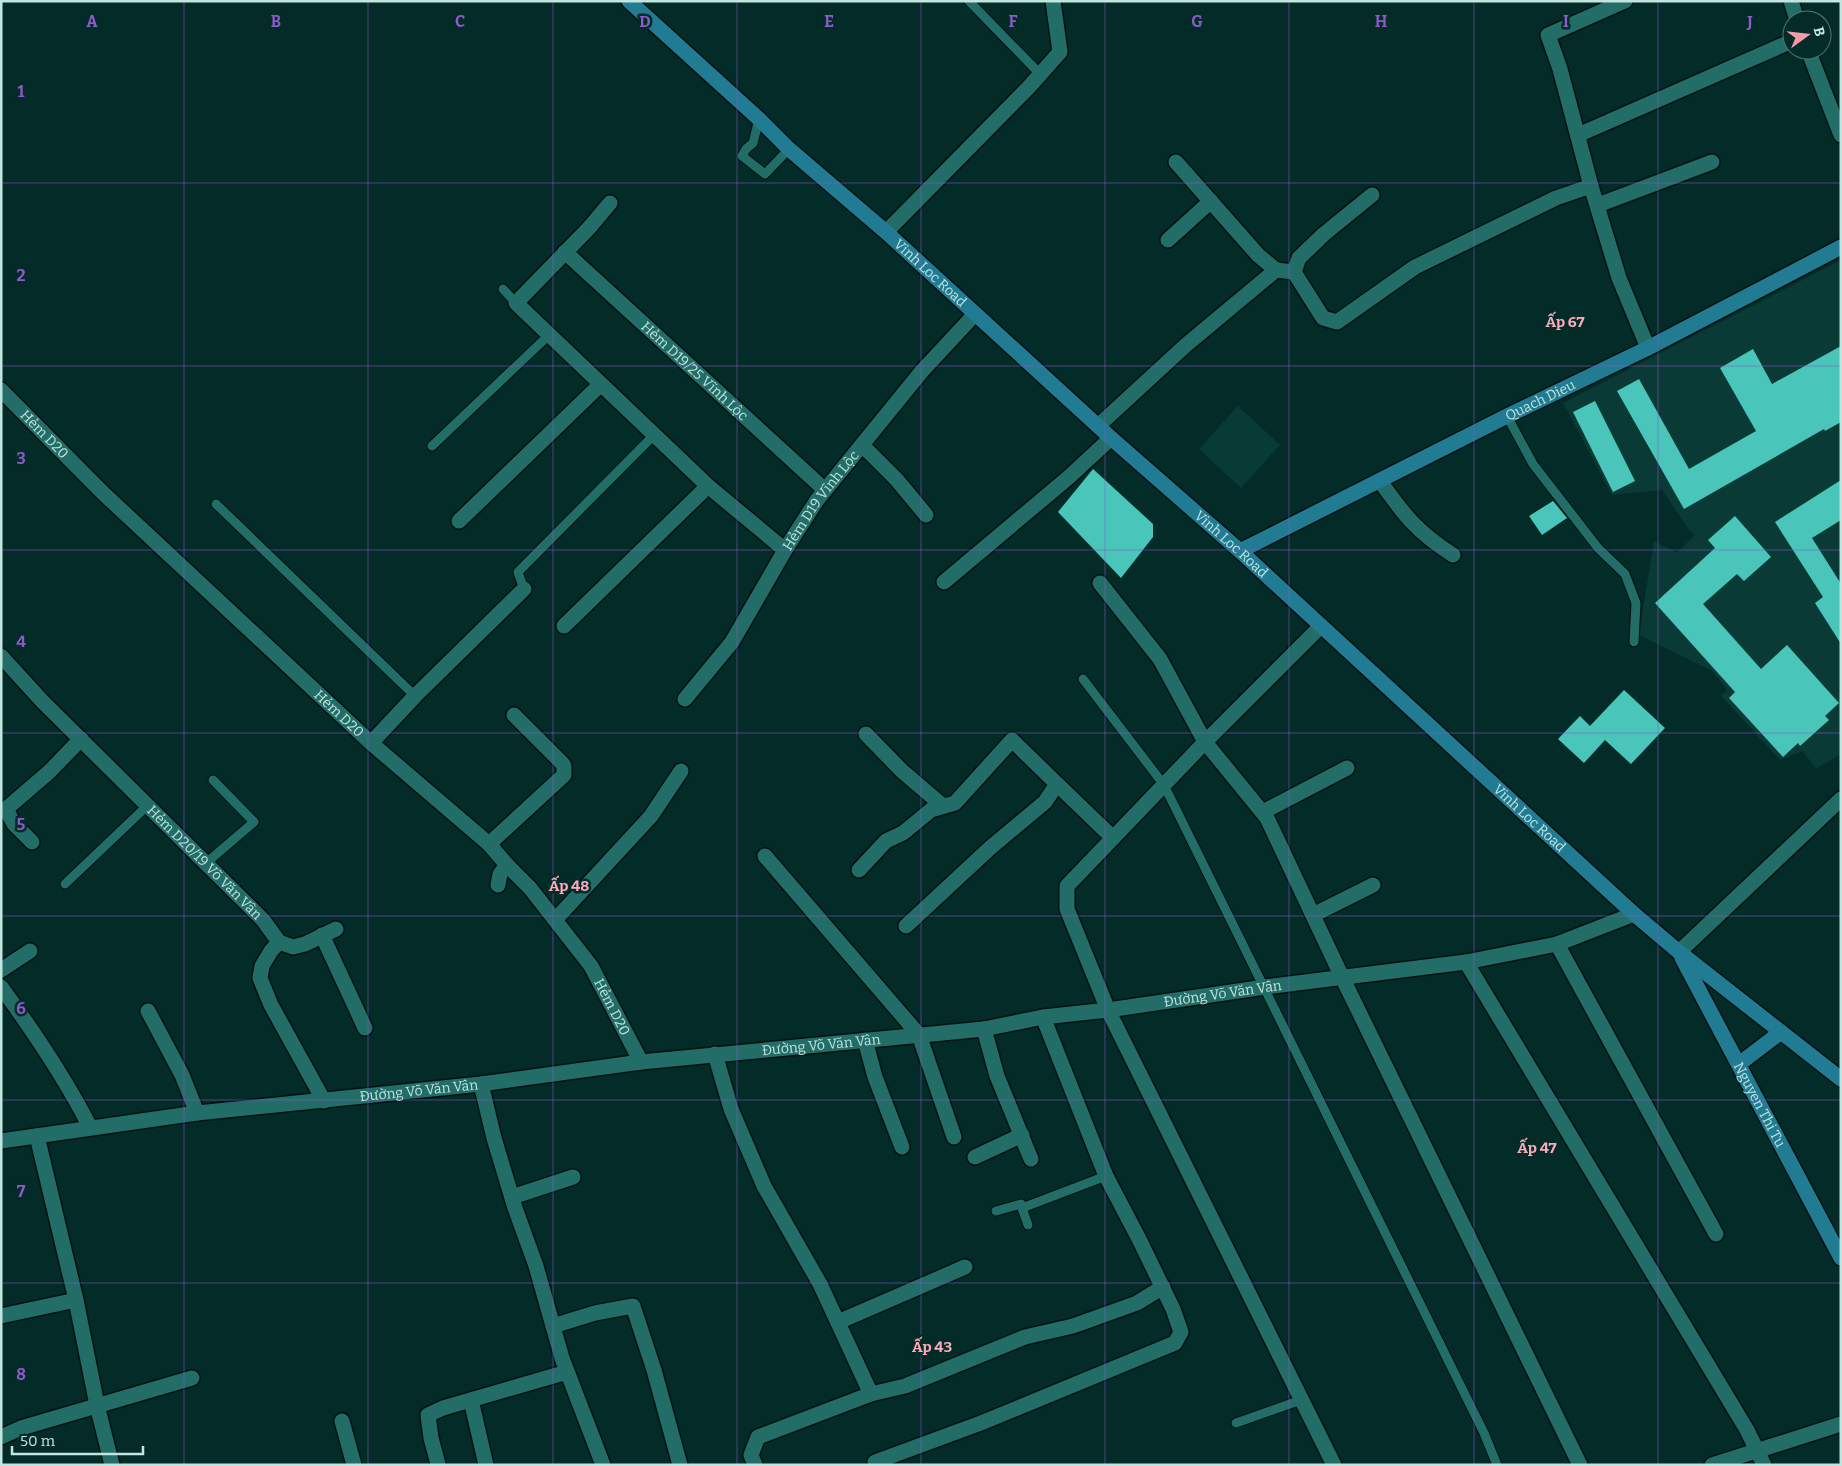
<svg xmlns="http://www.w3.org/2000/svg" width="1842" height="1466" viewBox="0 0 1842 1466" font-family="Bitter,serif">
  <rect width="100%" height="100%" fill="#032c29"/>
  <g fill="#093a36">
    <polygon points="1841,260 1841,756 1839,755 1816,769 1803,751 1780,760 1721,696 1727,690 1712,671 1639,635 1654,541 1677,553 1695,535 1690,531 1662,490 1612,495 1563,403"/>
    <polygon points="1238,406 1280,445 1241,488 1199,449"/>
  </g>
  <g fill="#4ac5ba">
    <polygon points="1841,346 1841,422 1825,431 1824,429 1684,509 1617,391 1639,379 1689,469 1756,431 1720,368 1753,349 1772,384"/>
    <polygon points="1595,401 1635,481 1613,492 1573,412"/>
    <polygon points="1093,469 1153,524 1153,537 1121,578 1058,512"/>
    <polygon points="1841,480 1841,520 1812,538 1841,584 1841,644 1815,603 1823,597 1775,522"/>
    <polygon points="1553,501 1567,518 1542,535 1529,516"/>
    <polygon points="1735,516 1771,557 1744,581 1737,574 1703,604 1761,669 1787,645 1839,703 1825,716 1829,720 1800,746 1798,743 1783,757 1729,698 1735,692 1655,603 1715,548 1708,540"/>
    <polygon points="1624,690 1665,728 1631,764 1605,740 1584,763 1558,739 1580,716 1590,726"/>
  </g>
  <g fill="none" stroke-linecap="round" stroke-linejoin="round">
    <defs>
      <g id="service">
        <polyline points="969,1 1041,75"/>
        <polyline points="759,119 753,143 746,149 742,156 765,174 789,149"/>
        <polyline points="503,289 516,303"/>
        <polyline points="1507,416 1533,464 1598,548 1625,574 1636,603 1634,642"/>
        <polyline points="432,446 549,335"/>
        <polyline points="216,504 415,696"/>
        <polyline points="524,589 518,572 654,435"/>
        <polyline points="1083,679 1164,785 1484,1433 1497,1465"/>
        <polyline points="205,864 254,822 213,780"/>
        <polyline points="65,884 147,806"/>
        <polyline points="996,1211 1021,1204 1022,1208"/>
        <polyline points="1028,1225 1022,1208 1106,1176"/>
        <polyline points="1236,1423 1301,1400"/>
      </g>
      <g id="minor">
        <polyline points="1625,1 1548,35 1560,69 1591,186 1619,278 1648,348"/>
        <polyline points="1791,1 1797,20"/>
        <polyline points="1808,50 1841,135"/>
        <polyline points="1578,135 1792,41"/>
        <polyline points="1176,162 1258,255 1276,270"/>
        <polyline points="1372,195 1324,234 1299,258 1294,272 1323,318 1337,322 1415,267 1556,198 1591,186"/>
        <polyline points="610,203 589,228 516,303 708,486 785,550"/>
        <polyline points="1598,205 1712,162"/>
        <polyline points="886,232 1028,88 1060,52 1053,1"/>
        <polyline points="1168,240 1211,201"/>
        <path id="s1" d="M565,252L825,490"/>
        <path id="s2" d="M1,390L103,493L371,743L489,844L507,865L530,888L591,966L641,1062"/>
        <polyline points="1098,426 1186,345 1276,270 1294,272"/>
        <polyline points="862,445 897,480 926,515"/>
        <path d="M1380,481C1404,515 1417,532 1453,555"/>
        <polyline points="459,521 601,384"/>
        <polyline points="944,582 1069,477 1111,438"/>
        <polyline points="1100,583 1160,659 1205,742 1267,818 1342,977 1580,1465"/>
        <polyline points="564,626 708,486"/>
        <polyline points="1320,627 1205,742 1067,886 1067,909 1108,1010 1334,1465"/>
        <path id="s3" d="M1,656L42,701L263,920L279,942L271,951L262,966L260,978L271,1005L324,1101"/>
        <path id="s4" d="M685,699L732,642L785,550L817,500L922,371L975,314"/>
        <polyline points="866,734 902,771 943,806"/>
        <polyline points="371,743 415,696 524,589"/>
        <polyline points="1263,812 1347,768"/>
        <polyline points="32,842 14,824 6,809 49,772 81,739"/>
        <polyline points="489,844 564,775 564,766 562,763 514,715"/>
        <polyline points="765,856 919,1035 954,1137"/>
        <polyline points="859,870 886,841 903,833 931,810 955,803 1012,740 1057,784"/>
        <polyline points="498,885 500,874 507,865"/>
        <polyline points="1313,915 1373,885"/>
        <polyline points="555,920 651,816 681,771"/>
        <polyline points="906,926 990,848 1045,802 1057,784 1113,838"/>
        <polyline points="322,935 365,1028"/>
        <polyline points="279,942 293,947 305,944 336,929"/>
        <polyline points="1557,944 1716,1234"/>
        <polyline points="1679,952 1841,799"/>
        <polyline points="1466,962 1747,1430 1764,1465"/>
        <polyline points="1,970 30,951"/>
        <path d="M1,987C34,1032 65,1078 90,1127"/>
        <polyline points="148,1011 182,1075 197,1113"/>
        <polyline points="984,1029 997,1076 1031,1159"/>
        <polyline points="865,1040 875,1077 902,1147"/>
        <polyline points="715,1054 731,1109 764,1186 820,1284 871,1394"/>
        <polyline points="481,1084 494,1138 515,1208 536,1266 562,1358 603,1465"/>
        <polyline points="37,1136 76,1300 97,1405 112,1465"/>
        <polyline points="975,1157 1022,1135"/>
        <polyline points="512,1197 573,1177"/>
        <polyline points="1,1316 76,1300"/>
        <polyline points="838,1322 965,1267"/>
        <polyline points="553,1326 595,1313 633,1306 654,1370 680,1465"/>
        <polyline points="471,1400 486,1465"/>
        <polyline points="342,1421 354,1465"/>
        <polyline points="1,1437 21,1428 192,1378"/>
        <polyline points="438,1464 431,1438 428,1415 443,1408 567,1372"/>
        <polyline points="755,1465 751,1455 758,1437 871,1394 905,1386 1025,1337 1073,1326 1137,1303 1163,1287"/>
        <polyline points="876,1465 875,1462 981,1423 1175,1343 1181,1332 1173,1309 1139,1239 1106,1176 1043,1017"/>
        <polyline points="1712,1465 1841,1424"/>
      </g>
      <g id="tertiary">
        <path id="s5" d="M1,1141L197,1113L481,1084L641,1062L984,1029L1043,1017L1108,1010L1265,987L1466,962L1557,944L1634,914"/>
      </g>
      <g id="secondary">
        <path id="s6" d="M629,1L759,119L789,149L886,232L1111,438L1240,551L1634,914L1679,952L1841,1079"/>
        <path id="s7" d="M1240,551L1507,416L1648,348L1841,247"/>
        <path id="s8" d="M1682,958L1841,1258"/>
        <polyline points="1739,1064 1781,1032"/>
      </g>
    </defs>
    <use href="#service" stroke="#001211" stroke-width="11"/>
    <use href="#minor" stroke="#001211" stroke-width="18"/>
    <use href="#tertiary" stroke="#001211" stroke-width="18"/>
    <use href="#secondary" stroke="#001211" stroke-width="18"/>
    <use href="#service" stroke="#226d67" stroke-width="9"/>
    <use href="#minor" stroke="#226d67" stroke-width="15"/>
    <use href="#tertiary" stroke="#226d67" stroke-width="15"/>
    <use href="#secondary" stroke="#217b92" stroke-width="15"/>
  </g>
  <path fill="none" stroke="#8d5ac7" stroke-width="1" stroke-opacity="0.55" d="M184,1V1465M368,1V1465M553,1V1465M737,1V1465M921,1V1465M1105,1V1465M1289,1V1465M1474,1V1465M1658,1V1465M1,183H1841M1,366H1841M1,550H1841M1,733H1841M1,916H1841M1,1100H1841M1,1283H1841"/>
  <g text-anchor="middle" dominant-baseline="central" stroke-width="5" stroke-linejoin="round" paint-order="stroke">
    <g font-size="14" fill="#c2e5e0" stroke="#032c29">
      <text stroke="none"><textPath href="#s6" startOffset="406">Vinh Loc Road</textPath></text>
      <text stroke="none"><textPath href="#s1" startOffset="176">Hẻm D19/25 Vĩnh Lộc</textPath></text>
      <text stroke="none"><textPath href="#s7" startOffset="336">Quach Dieu</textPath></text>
      <text stroke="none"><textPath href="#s2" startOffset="62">Hẻm D20</textPath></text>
      <text stroke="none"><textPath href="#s4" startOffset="241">Hẻm D19 Vĩnh Lộc</textPath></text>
      <text stroke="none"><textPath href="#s6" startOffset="811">Vinh Loc Road</textPath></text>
      <text stroke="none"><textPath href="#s2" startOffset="468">Hẻm D20</textPath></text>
      <text stroke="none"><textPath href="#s6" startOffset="1216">Vinh Loc Road</textPath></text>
      <text stroke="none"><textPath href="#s3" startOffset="290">Hẻm D20/19 Võ Văn Vân</textPath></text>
      <text stroke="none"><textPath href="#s5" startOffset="1231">Đường Võ Văn Vân</textPath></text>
      <text stroke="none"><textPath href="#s2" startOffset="872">Hẻm D20</textPath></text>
      <text stroke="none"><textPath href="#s5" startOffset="826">Đường Võ Văn Vân</textPath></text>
      <text stroke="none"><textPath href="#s5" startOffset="421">Đường Võ Văn Vân</textPath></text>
      <text stroke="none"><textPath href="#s8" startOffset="166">Nguyen Thi Tu</textPath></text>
    </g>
    <g font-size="15" font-weight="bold" fill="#feaab9" stroke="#032c29">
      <text x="1565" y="322">Ấp 67</text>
      <text x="569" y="886">Ấp 48</text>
      <text x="1537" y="1148">Ấp 47</text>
      <text x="932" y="1347">Ấp 43</text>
    </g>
  </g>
  <g font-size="16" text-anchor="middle" font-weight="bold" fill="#8d5ac7" stroke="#032c29" stroke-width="5" stroke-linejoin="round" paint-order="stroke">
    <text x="92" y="27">A</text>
    <text x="276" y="27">B</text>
    <text x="460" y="27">C</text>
    <text x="645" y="27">D</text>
    <text x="829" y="27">E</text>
    <text x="1013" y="27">F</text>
    <text x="1197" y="27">G</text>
    <text x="1381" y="27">H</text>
    <text x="1566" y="27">I</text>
    <text x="1750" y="27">J</text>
    <text x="21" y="97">1</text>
    <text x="21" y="281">2</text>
    <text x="21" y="464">3</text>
    <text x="21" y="647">4</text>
    <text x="21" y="830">5</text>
    <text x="21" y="1014">6</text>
    <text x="21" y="1197">7</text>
    <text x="21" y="1380">8</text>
  </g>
  <rect width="1842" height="1466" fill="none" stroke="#c2e5e0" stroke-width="5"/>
  <g transform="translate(1807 35) rotate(75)"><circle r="24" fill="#032c29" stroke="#4f7672"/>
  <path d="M0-4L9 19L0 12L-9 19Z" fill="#f39aab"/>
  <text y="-8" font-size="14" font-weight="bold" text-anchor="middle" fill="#c2e5e0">B</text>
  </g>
  <path d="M12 1446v8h131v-8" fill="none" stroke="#c2e5e0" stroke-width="2.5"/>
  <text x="20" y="1446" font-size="15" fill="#c2e5e0" stroke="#032c29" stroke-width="4" paint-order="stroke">50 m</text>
</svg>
